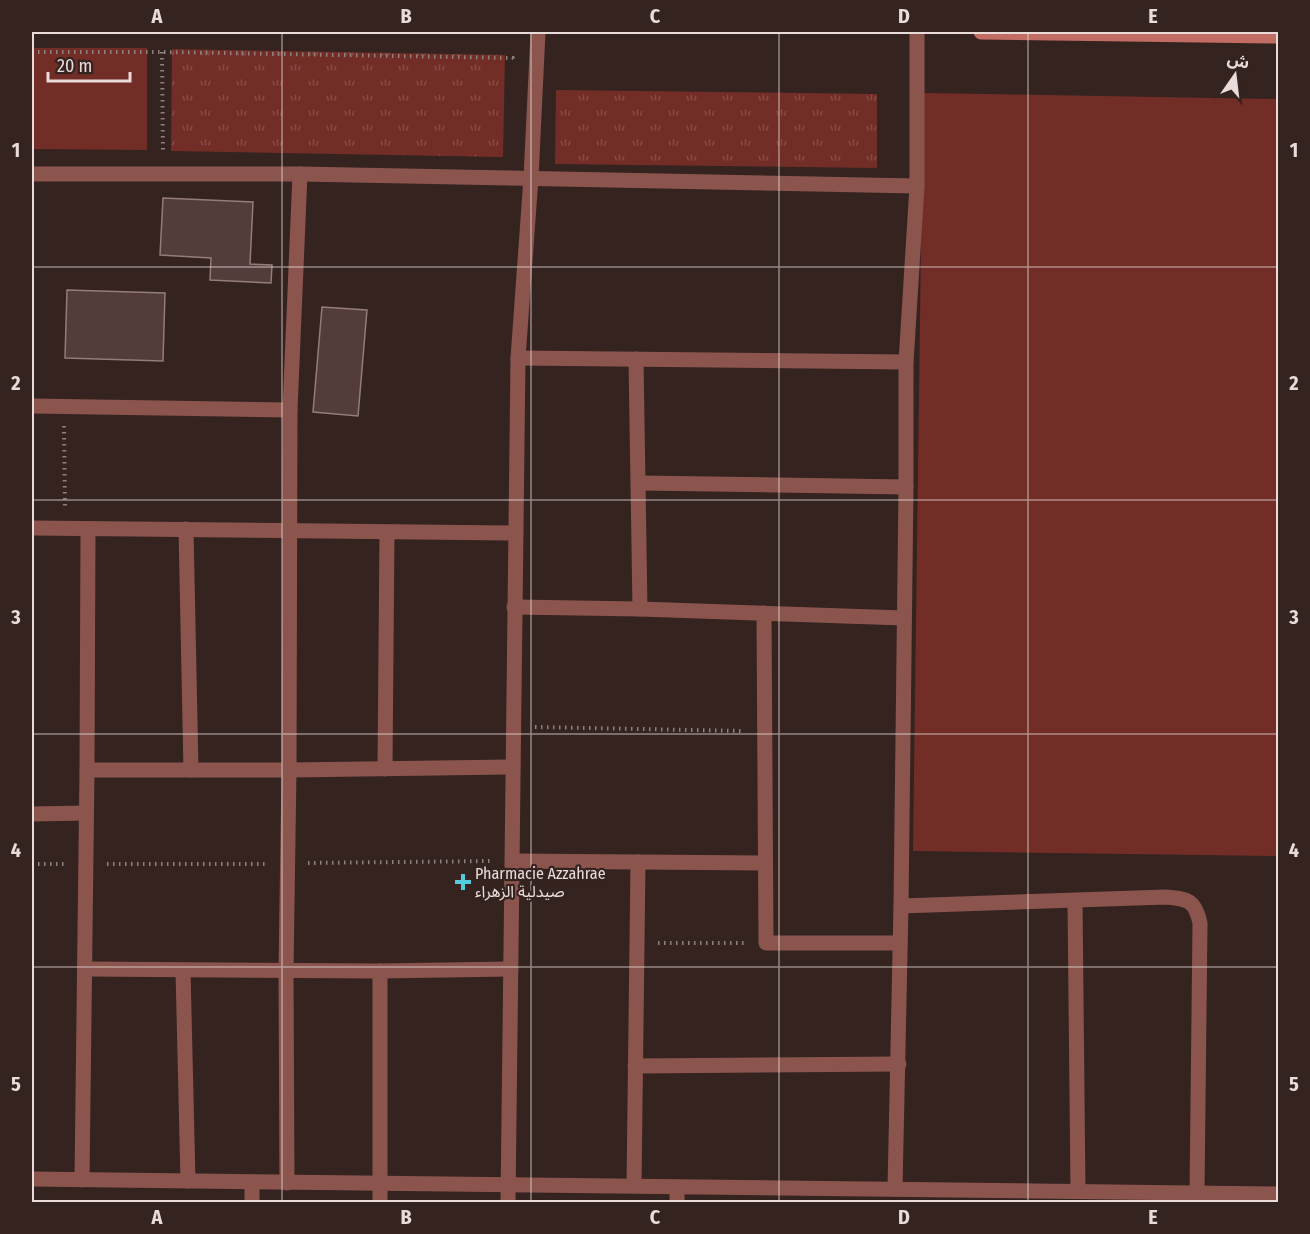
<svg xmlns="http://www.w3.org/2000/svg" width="1310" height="1234" viewBox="0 0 1310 1234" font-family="'Fira Sans Condensed','Noto Sans Arabic',sans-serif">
  <defs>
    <pattern id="park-tufts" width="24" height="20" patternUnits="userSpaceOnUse" patternTransform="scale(1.5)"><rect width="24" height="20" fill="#722d27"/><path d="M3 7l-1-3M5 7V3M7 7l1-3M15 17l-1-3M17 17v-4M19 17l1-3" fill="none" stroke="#864b46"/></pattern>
  </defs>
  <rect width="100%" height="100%" fill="#352320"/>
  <g fill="#722d27">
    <polygon points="32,48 147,48 147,150 32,149"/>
    <polygon points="923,93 1278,99 1278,856 913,851"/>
  </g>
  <g fill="url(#park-tufts)">
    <polygon points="172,49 505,55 503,157 171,151"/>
    <polygon points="556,90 877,94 877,168 555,164"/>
  </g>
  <g fill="#523d3a" stroke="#947c79" stroke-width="1.5">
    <polygon points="163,198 253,202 250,264 272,265 271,283 210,280 211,258 160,255"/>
    <polygon points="67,290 165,293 163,361 65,358"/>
    <polygon points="322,307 367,310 358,416 313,412"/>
  </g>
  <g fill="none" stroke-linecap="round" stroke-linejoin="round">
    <g stroke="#90807e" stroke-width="4" stroke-dasharray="1.5 4.5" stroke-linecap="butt">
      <polyline points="32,52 162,52 513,58 513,62"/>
      <polyline points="162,52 163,154"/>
      <polyline points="64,426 65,508"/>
      <polyline points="535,727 743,731"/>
      <polyline points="308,863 493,861"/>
      <polyline points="32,864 67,864"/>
      <polyline points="107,864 268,864"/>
      <polyline points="658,943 747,943"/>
    </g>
    <g stroke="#8b554e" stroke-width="15">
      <polyline points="32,174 300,174 917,186"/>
      <polyline points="518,358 906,362"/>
      <polyline points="636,359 640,609"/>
      <polyline points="32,406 290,410"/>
      <polyline points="639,483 906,487"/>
      <polyline points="32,528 516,533"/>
      <polyline points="186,529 191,770"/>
      <polyline points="514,607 640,609 904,618"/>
      <polyline points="764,613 766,943 900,943"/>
      <polyline points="385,769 387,532"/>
      <polyline points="87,770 289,770 513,767"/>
      <polyline points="32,814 86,813"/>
      <polyline points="513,861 764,863"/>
      <polyline points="1075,901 1078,1191"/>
      <path d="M901,906L1166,897C1188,899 1195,900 1200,923L1197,1193"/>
      <polyline points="85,969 380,971 511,969"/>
      <polyline points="183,970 188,1181"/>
      <polyline points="380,971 380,1202"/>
      <polyline points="635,1066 899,1064"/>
      <polyline points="32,1179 1278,1194"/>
      <polyline points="82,1180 87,770 88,529"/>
      <polyline points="252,1182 252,1202"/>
      <polyline points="287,1183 286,971 289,770 290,410 300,174"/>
      <polyline points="634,1186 638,862"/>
      <polyline points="895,1189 901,906 906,487 906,362 917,186 917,32"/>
      <polyline points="508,1202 518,358 531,178 538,32"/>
      <polyline points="677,1202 677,1187"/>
    </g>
    <polyline stroke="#c26d63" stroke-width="15" points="981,32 1278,36"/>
  </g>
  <path fill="none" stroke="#e8dbd9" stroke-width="1.5" stroke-opacity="0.55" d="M282,32V1202M531,32V1202M779,32V1202M1028,32V1202M32,267H1278M32,500H1278M32,734H1278M32,967H1278"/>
  <path fill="#53cbdb" stroke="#352320" stroke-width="2" d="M460 873h6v6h6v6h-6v6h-6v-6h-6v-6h6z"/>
  <g text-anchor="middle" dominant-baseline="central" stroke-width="4.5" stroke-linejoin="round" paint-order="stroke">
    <g font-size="16" fill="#e8dbd9" stroke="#352320" text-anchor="start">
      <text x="475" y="873">Pharmacie Azzahrae<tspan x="475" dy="18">صيدلية الزهراء</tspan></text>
    </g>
  </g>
  <rect width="1310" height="1234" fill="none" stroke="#352320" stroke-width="66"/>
  <g transform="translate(1235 75) rotate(14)" stroke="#352320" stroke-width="4.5" paint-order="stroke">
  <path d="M0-4.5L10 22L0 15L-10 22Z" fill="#e8dbd9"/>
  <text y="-9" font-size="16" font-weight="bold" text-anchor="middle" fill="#e8dbd9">ش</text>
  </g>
  <path d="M48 72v9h82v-9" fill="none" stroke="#e8dbd9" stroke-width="3"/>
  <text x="57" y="72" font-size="18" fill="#e8dbd9" stroke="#352320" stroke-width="4.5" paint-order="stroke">20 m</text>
  <rect x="33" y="33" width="1244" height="1168" fill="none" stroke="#e8dbd9" stroke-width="2"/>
  <g font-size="20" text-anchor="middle" font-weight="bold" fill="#e8dbd9">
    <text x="157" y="23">A</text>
    <text x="406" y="23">B</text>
    <text x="655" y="23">C</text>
    <text x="904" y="23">D</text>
    <text x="1153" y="23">E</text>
    <text x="16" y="157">1</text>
    <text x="1294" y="157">1</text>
    <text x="16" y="390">2</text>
    <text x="1294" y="390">2</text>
    <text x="16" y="624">3</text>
    <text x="1294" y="624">3</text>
    <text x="16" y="857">4</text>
    <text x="1294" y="857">4</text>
    <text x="16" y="1091">5</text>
    <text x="1294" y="1091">5</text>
    <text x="157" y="1224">A</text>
    <text x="406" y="1224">B</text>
    <text x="655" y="1224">C</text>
    <text x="904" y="1224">D</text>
    <text x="1153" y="1224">E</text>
  </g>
</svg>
